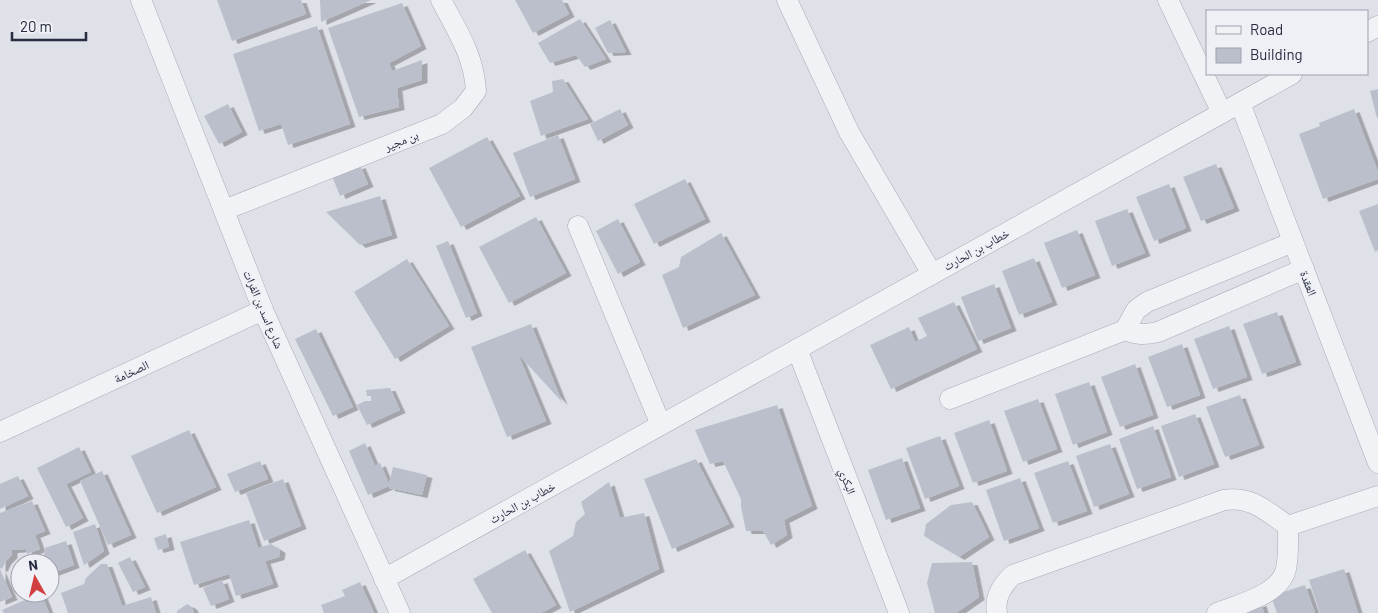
<svg xmlns="http://www.w3.org/2000/svg" width="1378" height="613" viewBox="0 0 1378 613" font-family="Barlow,'Noto Naskh Arabic',sans-serif">
  <defs>
    <filter id="shadow"><feDropShadow dx="5.5" dy="3" stdDeviation="0" flood-color="#0004"/></filter>
  </defs>
  <rect width="100%" height="100%" fill="#dee1e8"/>
  <g fill="#bbbfcb" filter="url(#shadow)">
    <polygon points="217,0 301,0 306,14 232,41"/>
    <polygon points="320,0 371,0 321,22"/>
    <polygon points="515,0 562,0 569,14 533,33"/>
    <polygon points="402,3 421,46 389,63 392,71 422,60 422,80 397,88 399,107 359,117 328,28"/>
    <polygon points="580,19 606,59 585,67 576,55 550,63 538,43"/>
    <polygon points="610,20 626,52 608,53 595,28"/>
    <polygon points="317,26 350,124 288,145 281,124 259,131 233,54"/>
    <polygon points="563,79 588,119 541,136 530,101 553,92 552,81"/>
    <polygon points="1378,89 1378,118 1377,118 1370,91"/>
    <polygon points="228,104 242,132 219,144 204,116"/>
    <polygon points="620,109 628,125 598,141 590,124"/>
    <polygon points="1354,109 1378,172 1378,179 1323,199 1299,134 1320,126 1319,123"/>
    <polygon points="558,135 575,179 530,197 513,153"/>
    <polygon points="487,137 520,196 461,227 429,168"/>
    <polygon points="1216,164 1234,208 1201,221 1183,177"/>
    <polygon points="360,165 368,184 340,196 332,176"/>
    <polygon points="685,179 705,219 654,244 634,204"/>
    <polygon points="1169,184 1186,228 1154,241 1136,197"/>
    <polygon points="380,196 392,235 360,245 326,212"/>
    <polygon points="1378,204 1378,250 1375,252 1359,211"/>
    <polygon points="1127,209 1145,253 1112,266 1095,221"/>
    <polygon points="536,217 566,273 509,303 479,247"/>
    <polygon points="618,219 640,262 618,274 596,231"/>
    <polygon points="1077,230 1095,275 1062,288 1044,243"/>
    <polygon points="721,233 755,295 683,328 662,275 679,267 681,257"/>
    <polygon points="448,241 477,313 466,318 436,246"/>
    <polygon points="1034,258 1052,302 1019,315 1002,271"/>
    <polygon points="407,259 449,326 395,359 354,292"/>
    <polygon points="994,284 1011,328 978,341 961,297"/>
    <polygon points="954,302 977,349 891,389 870,345 909,327 915,342 927,336 918,318"/>
    <polygon points="1277,312 1296,362 1262,374 1243,324"/>
    <polygon points="531,324 562,402 518,354 546,421 507,437 471,347"/>
    <polygon points="1229,326 1247,377 1213,389 1194,339"/>
    <polygon points="316,329 353,407 333,416 295,339"/>
    <polygon points="1182,344 1200,395 1167,407 1148,357"/>
    <polygon points="1135,364 1153,415 1120,427 1101,377"/>
    <polygon points="1089,382 1107,432 1073,445 1055,394"/>
    <polygon points="390,388 400,410 367,425 357,405 365,401 371,401 371,396 367,396 366,390"/>
    <polygon points="1240,395 1259,445 1225,457 1206,407"/>
    <polygon points="1038,399 1057,449 1023,462 1004,411"/>
    <polygon points="777,405 812,506 784,520 787,535 771,545 763,531 746,531 741,507 741,499 723,461 710,464 695,430"/>
    <polygon points="1195,414 1214,464 1179,477 1161,426"/>
    <polygon points="989,420 1007,471 973,483 954,433"/>
    <polygon points="1153,426 1171,477 1137,489 1119,439"/>
    <polygon points="189,430 216,487 157,513 131,456"/>
    <polygon points="940,436 959,486 925,499 906,448"/>
    <polygon points="365,443 375,466 380,463 389,484 393,467 427,475 422,495 389,488 389,486 368,495 349,451"/>
    <polygon points="1110,444 1129,494 1094,507 1076,456"/>
    <polygon points="79,447 91,472 66,484 83,518 66,527 37,468"/>
    <polygon points="902,458 920,508 886,520 868,470"/>
    <polygon points="696,459 729,524 672,549 644,479"/>
    <polygon points="260,461 268,479 235,492 227,474"/>
    <polygon points="1068,461 1087,511 1053,523 1034,473"/>
    <polygon points="102,471 131,535 108,545 80,481"/>
    <polygon points="18,476 28,496 0,509 0,484"/>
    <polygon points="1020,478 1039,528 1004,541 986,490"/>
    <polygon points="283,479 301,526 264,541 246,493"/>
    <polygon points="609,482 620,518 644,513 659,569 570,612 549,551 573,536 576,522 585,514 581,502"/>
    <polygon points="32,501 45,531 35,535 40,549 27,554 26,549 12,550 12,555 6,561 2,569 0,568 0,513"/>
    <polygon points="972,502 989,537 959,557 924,536 926,524 951,505"/>
    <polygon points="249,520 258,548 271,544 280,550 279,557 265,561 273,584 236,596 229,574 194,585 180,542"/>
    <polygon points="95,524 104,551 84,565 73,532"/>
    <polygon points="166,534 169,547 158,550 154,538"/>
    <polygon points="66,541 74,565 50,574 50,563 31,563 44,558 45,548"/>
    <polygon points="525,550 556,605 541,613 492,613 473,579"/>
    <polygon points="130,557 145,587 133,592 118,563"/>
    <polygon points="972,562 979,597 956,613 935,613 927,583 932,563"/>
    <polygon points="101,564 107,564 122,606 151,597 156,613 68,613 61,593 84,584 86,578"/>
    <polygon points="0,569 12,597 0,602"/>
    <polygon points="1344,569 1358,613 1320,613 1309,580"/>
    <polygon points="222,580 229,599 211,606 203,588"/>
    <polygon points="360,582 374,613 324,613 321,605 345,596 342,590"/>
    <polygon points="1305,585 1315,613 1277,613 1271,596"/>
    <polygon points="41,593 49,613 4,613 2,610"/>
    <polygon points="1261,603 1264,613 1230,613"/>
    <polygon points="187,604 192,607 194,613 177,613 177,611"/>
  </g>
  <g fill="none" stroke-linecap="round" stroke-linejoin="round">
    <defs>
      <g id="street">
        <polyline points="141,0 263,310 400,613"/>
        <polyline points="787,0 849,132 932,274"/>
        <polyline points="1168,0 1222,113"/>
        <polyline points="1367,32 1378,26"/>
        <polyline points="1240,103 1378,463"/>
        <path d="M224,210L442,124L463,108L476,91C474,55 457,31 441,0"/>
        <polyline points="578,226 661,425"/>
        <path d="M1125,330C1137,335 1145,335 1158,332L1304,269"/>
        <polyline points="797,349 899,613"/>
        <polyline points="950,399 1125,330 1136,310 1147,302 1293,242"/>
        <polyline points="0,432 263,310"/>
        <polyline points="1288,526 1378,496"/>
        <polyline points="384,579 1292,74"/>
        <path d="M997,613C994,597 1002,585 1013,575L1224,500C1252,496 1266,511 1288,526"/>
        <path d="M1217,613C1239,604 1280,595 1286,569C1289,555 1288,540 1288,526"/>
      </g>
    </defs>
    <use href="#street" stroke="#a7abb5" stroke-width="21"/>
    <use href="#street" stroke="#f1f2f6" stroke-width="20"/>
  </g>
  <g text-anchor="middle" dominant-baseline="central" stroke-width="4" stroke-linejoin="round" paint-order="stroke">
    <g font-size="12" fill="#272c3f" stroke="#eef0f6">
      <text transform="translate(401 140) rotate(-22)">بن مجير</text>
      <text transform="translate(976 249) rotate(-29)">خطاب بن الحارث</text>
      <text transform="translate(1309 283) rotate(69)">العقدة</text>
      <text transform="translate(264 309) rotate(67)">شارع اسد بن الفرات</text>
      <text transform="translate(131 371) rotate(-25)">الصخامة</text>
      <text transform="translate(848 481) rotate(69)">البكري</text>
      <text transform="translate(522 502) rotate(-29)">خطاب بن الحارث</text>
    </g>
  </g>
  <rect x="1206" y="10" width="162" height="65" fill="#eef0f6" stroke="#9ea2ad"/>
  <rect x="1216" y="26" width="25" height="8" fill="#f1f2f6" stroke="#9ea2ad"/>
  <text x="1250" y="35" font-size="15" fill="#272c3f">Road</text>
  <rect x="1216" y="48" width="25" height="15" fill="#bbbfcb" stroke="#9ea2ad"/>
  <text x="1250" y="60" font-size="15" fill="#272c3f">Building</text>
  <g transform="translate(35 578) rotate(352)"><circle r="24" fill="#eef0f6" stroke="#9ea2ad"/>
  <path d="M0-4L9 19L0 12L-9 19Z" fill="#d13f41"/>
  <text y="-8" font-size="14" font-weight="bold" text-anchor="middle" fill="#272c3f">N</text>
  </g>
  <path d="M12 32v8h74v-8" fill="none" stroke="#272c3f" stroke-width="2.5"/>
  <text x="20" y="32" font-size="15" fill="#272c3f" stroke="#eef0f6" stroke-width="4" paint-order="stroke">20 m</text>
</svg>
